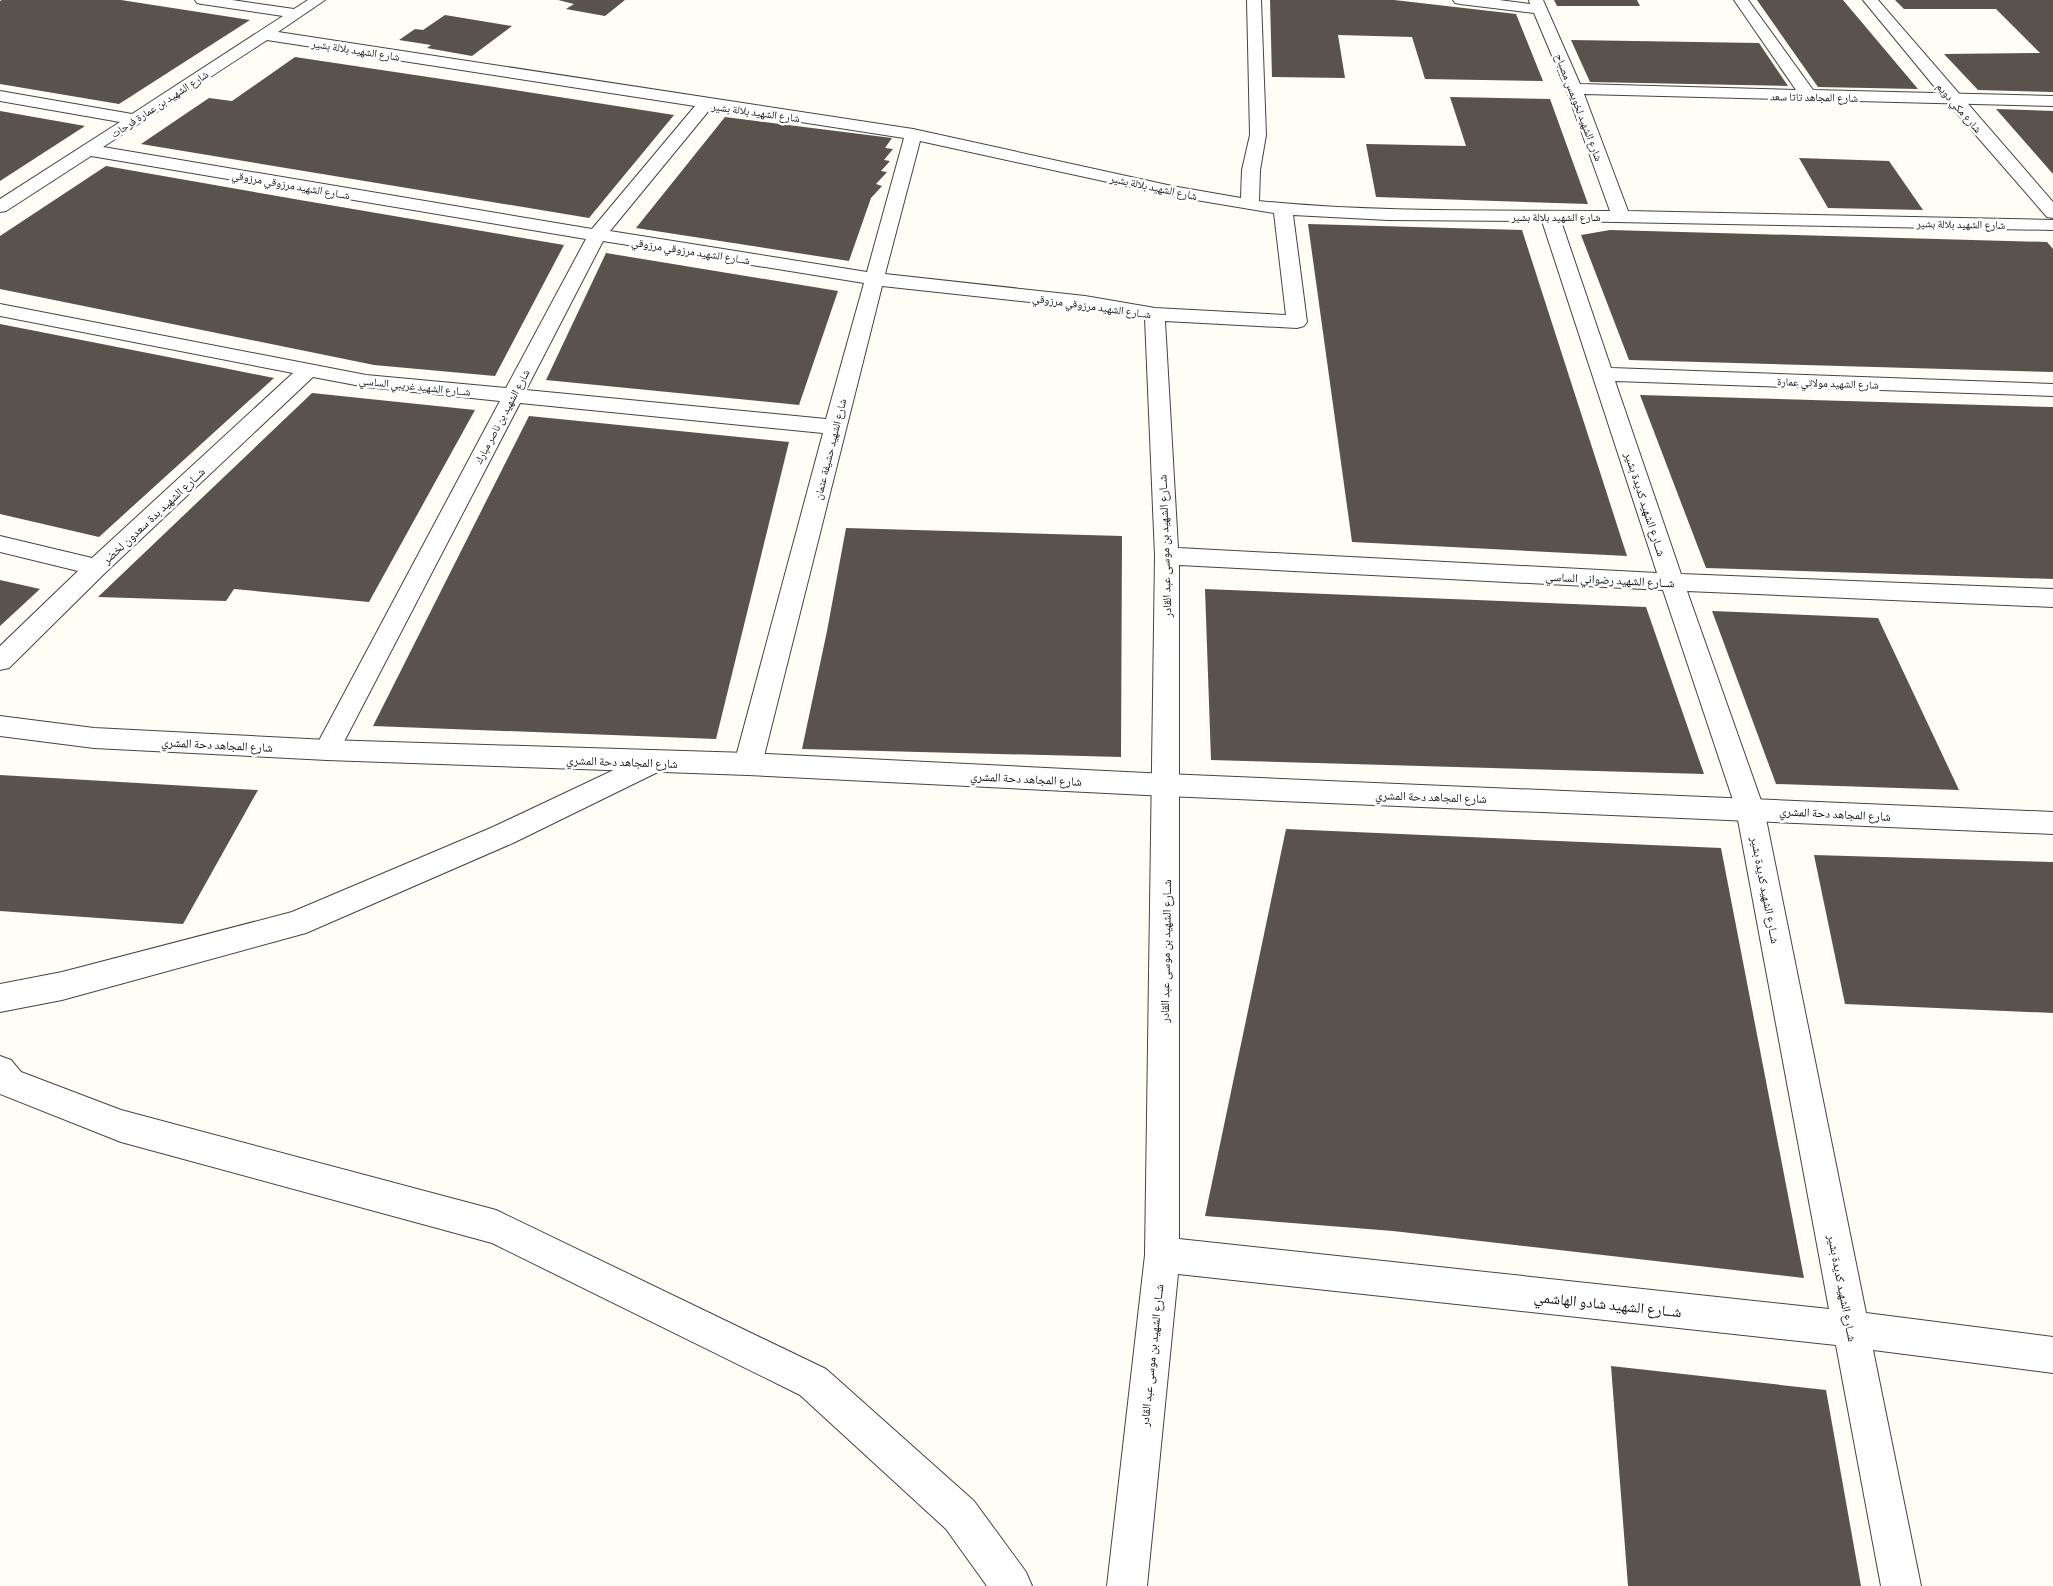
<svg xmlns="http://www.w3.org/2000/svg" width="2053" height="1586" viewBox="0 0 2053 1586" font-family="Literata,'Noto Naskh Arabic',serif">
  <rect width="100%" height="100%" fill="#fffdf5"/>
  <g fill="#5a524d">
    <polygon points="2,0 121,0 250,20 119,104 0,84 0,1"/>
    <polygon points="558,0 625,0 605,16 566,9 574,4"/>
    <polygon points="1270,0 1394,0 1516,14 1543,81 1425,79 1412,37 1338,35 1345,78 1272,77"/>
    <polygon points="1554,0 1637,0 1640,6 1557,6"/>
    <polygon points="1757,0 1843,0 1918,89 1818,87"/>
    <polygon points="1895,0 2053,0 2053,92 1978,90 1944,54 2040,53 1996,9 1904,9"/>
    <polygon points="445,15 512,26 472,56 427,48 431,45 399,40 415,29 423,30"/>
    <polygon points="1571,40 1759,43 1788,86 1590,82"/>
    <polygon points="295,57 488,86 674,115 589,218 141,144 209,98 232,101"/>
    <polygon points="1450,97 1550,99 1588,204 1376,197 1366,144 1466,146"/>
    <polygon points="1996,109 2053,111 2053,174 2039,158"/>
    <polygon points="0,111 85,126 0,181"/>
    <polygon points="725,117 892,138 885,148 893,149 884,160 890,161 881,171 887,172 876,184 882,186 871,198 849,261 636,228"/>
    <polygon points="1799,158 1889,161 1923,210 1828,208"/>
    <polygon points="106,166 300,200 564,245 495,376 374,365 0,289 0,236"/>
    <polygon points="1308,224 1522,230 1627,556 1352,542"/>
    <polygon points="1610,230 2047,242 2053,249 2053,372 1629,360 1581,235"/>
    <polygon points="606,253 838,291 799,405 546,380"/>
    <polygon points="0,324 219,367 274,378 99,537 0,514"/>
    <polygon points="312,393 475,410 369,602 234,589 226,601 98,597"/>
    <polygon points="1640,395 2053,407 2053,579 1706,568"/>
    <polygon points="529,416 789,442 716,739 373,726"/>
    <polygon points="846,528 1122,536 1121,757 802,749 827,631"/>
    <polygon points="0,580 40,589 0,626"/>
    <polygon points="1205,589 1646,607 1704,774 1211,760"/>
    <polygon points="1712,611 1878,618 1959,790 1776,784"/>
    <polygon points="0,775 104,781 258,790 183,924 0,911"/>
    <polygon points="1286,829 1721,848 1804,1278 1393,1231 1205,1216"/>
    <polygon points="1814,855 2053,862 2053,1013 1845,1004"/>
    <polygon points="1611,1366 1826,1390 1861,1586 1628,1586"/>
  </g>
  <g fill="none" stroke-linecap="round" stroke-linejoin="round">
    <defs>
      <g id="minor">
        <path d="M195,0H232L294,9L308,0H325L278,32L913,129L1172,186L1241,198L1242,170L1250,135L1247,0H1261L1266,135L1260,170L1259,201C1375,213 1493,210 1610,211L1566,89L1534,13L1460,4L1455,3L1453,0H1499L1530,4L1529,0H1543L1580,84L1796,90L1734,0H1748L1813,90L2053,96V106L1584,94L1628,211L2053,220V230L1561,221L1611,368L2053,384V396L1615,381L1681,574L2053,589V607L1687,591L1764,809L1866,1313L2053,1337V1373L1873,1350L1921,1586H1881L1836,1345L1178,1274L1147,1586H1107L1145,1255L1155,556L1145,318L1085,308L882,286L762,764L758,772L748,775L738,772L734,764L823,433L520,403L336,757L327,760L318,757L314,750L500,401L366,387L313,377L105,573L9,668L0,670V646L78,571L0,552V536L92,558L293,373L0,316V304L366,375L506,388L586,239L91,156L6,211L0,212V199L120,122L0,101V91L132,114L283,16L202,4L197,3ZM267,40L695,106L592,229L103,147ZM711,108L904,138L867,272L610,231ZM920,141L1172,196L1274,213L1286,315L1155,308L1085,296L885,274ZM1293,215L1388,220L1542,221L1657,573L1178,548L1165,321L1297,328L1304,326L1307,322ZM603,241L864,283L826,419L526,390ZM1179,565L1663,590L1736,809L1829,1309L1179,1239Z"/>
        <polygon points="654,751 664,755 667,762 664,769 513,843 306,933 62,1000 0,1012 0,984 62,972 292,912 493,827"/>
        <polygon points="0,1056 11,1060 21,1072 121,1110 496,1210 826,1369 974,1501 1026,1572 1032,1586 987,1586 946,1529 800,1395 492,1243 121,1142 0,1094"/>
      </g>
      <g id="tertiary">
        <polygon points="1863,0 1878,0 2053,202 2053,218 2047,217 1947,102"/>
        <polygon points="0,716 94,728 327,740 748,753 1166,774 2053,812 2053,834 1166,796 748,775 327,760 94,748 0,736"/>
      </g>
    </defs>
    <use href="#minor" stroke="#444" stroke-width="2"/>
    <use href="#tertiary" stroke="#444" stroke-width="2"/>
    <use href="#minor" fill="#fff" fill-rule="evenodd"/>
    <use href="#tertiary" fill="#fff" fill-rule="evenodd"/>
  </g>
  <g text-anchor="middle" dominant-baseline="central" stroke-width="5" stroke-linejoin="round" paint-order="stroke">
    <g font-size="11" fill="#111" stroke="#fff">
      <text transform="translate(356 49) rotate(9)">شارع الشهيد بلالة بشير</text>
      <text transform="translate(1814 96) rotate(1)">شارع المجاهد تاتا سعد</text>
      <text transform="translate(159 103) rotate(-33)">شارع الشهيد بن عمارة فرحات</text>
      <text transform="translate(1580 107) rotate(69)">شارع الشهيد لخويمس مصباح</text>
      <text transform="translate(1960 107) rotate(49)">شارع مكي دويم</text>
      <text transform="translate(756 111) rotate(8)">شارع الشهيد بلالة بشير</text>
      <text transform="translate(291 184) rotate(10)">شــارع الشهيد مرزوقي مرزوقي</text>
      <text transform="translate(1154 186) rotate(12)">شارع الشهيد بلالة بشير</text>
      <text x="1556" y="216">شارع الشهيد بلالة بشير</text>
      <text transform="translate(1961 223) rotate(1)">شارع الشهيد بلالة بشير</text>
      <text transform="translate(691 250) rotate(9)">شــارع الشهيد مرزوقي مرزوقي</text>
      <text transform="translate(1092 305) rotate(8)">شــارع الشهيد مرزوقي مرزوقي</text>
      <text transform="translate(1828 382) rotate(2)">شارع الشهيد مولاتي عمارة</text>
      <text transform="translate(415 385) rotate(6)">شــارع الشهيد غريبي الساسي</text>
      <text transform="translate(501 416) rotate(-62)">شارع الشهيد بن ناصر مبارك</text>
      <text transform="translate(829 449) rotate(-76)">شارع الشهيد حشيفة عثمان</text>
    </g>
    <g font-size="12" fill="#111" stroke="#fff">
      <text transform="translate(1646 504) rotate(72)">شــارع الشهيد كديدة بشير</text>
      <text transform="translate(153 515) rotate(-43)">شــارع الشهيد بدة سعدون لخضر</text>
      <text transform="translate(1164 546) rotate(-92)">شــارع الشهيد بن موسى عبد القادر</text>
      <text transform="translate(1610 579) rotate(3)">شــارع الشهيد رضواني الساسي</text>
      <text transform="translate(217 744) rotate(3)">شارع المجاهد دحة المشري</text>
      <text transform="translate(622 761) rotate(2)">شارع المجاهد دحة المشري</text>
      <text transform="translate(1026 778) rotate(3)">شارع المجاهد دحة المشري</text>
      <text transform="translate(1431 796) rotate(2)">شارع المجاهد دحة المشري</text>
      <text transform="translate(1835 813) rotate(3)">شارع المجاهد دحة المشري</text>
      <text transform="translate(1766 890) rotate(79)">شــارع الشهيد كديدة بشير</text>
      <text transform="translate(1165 951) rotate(-89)">شــارع الشهيد بن موسى عبد القادر</text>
      <text transform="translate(1843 1288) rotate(79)">شــارع الشهيد كديدة بشير</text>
      <text transform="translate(1151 1355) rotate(-84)">شــارع الشهيد بن موسى عبد القادر</text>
    </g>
    <g font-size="15" fill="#111" stroke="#fff">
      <text transform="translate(1608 1303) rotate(6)">شــارع الشهيد شادو الهاشمي</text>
    </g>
  </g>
</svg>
